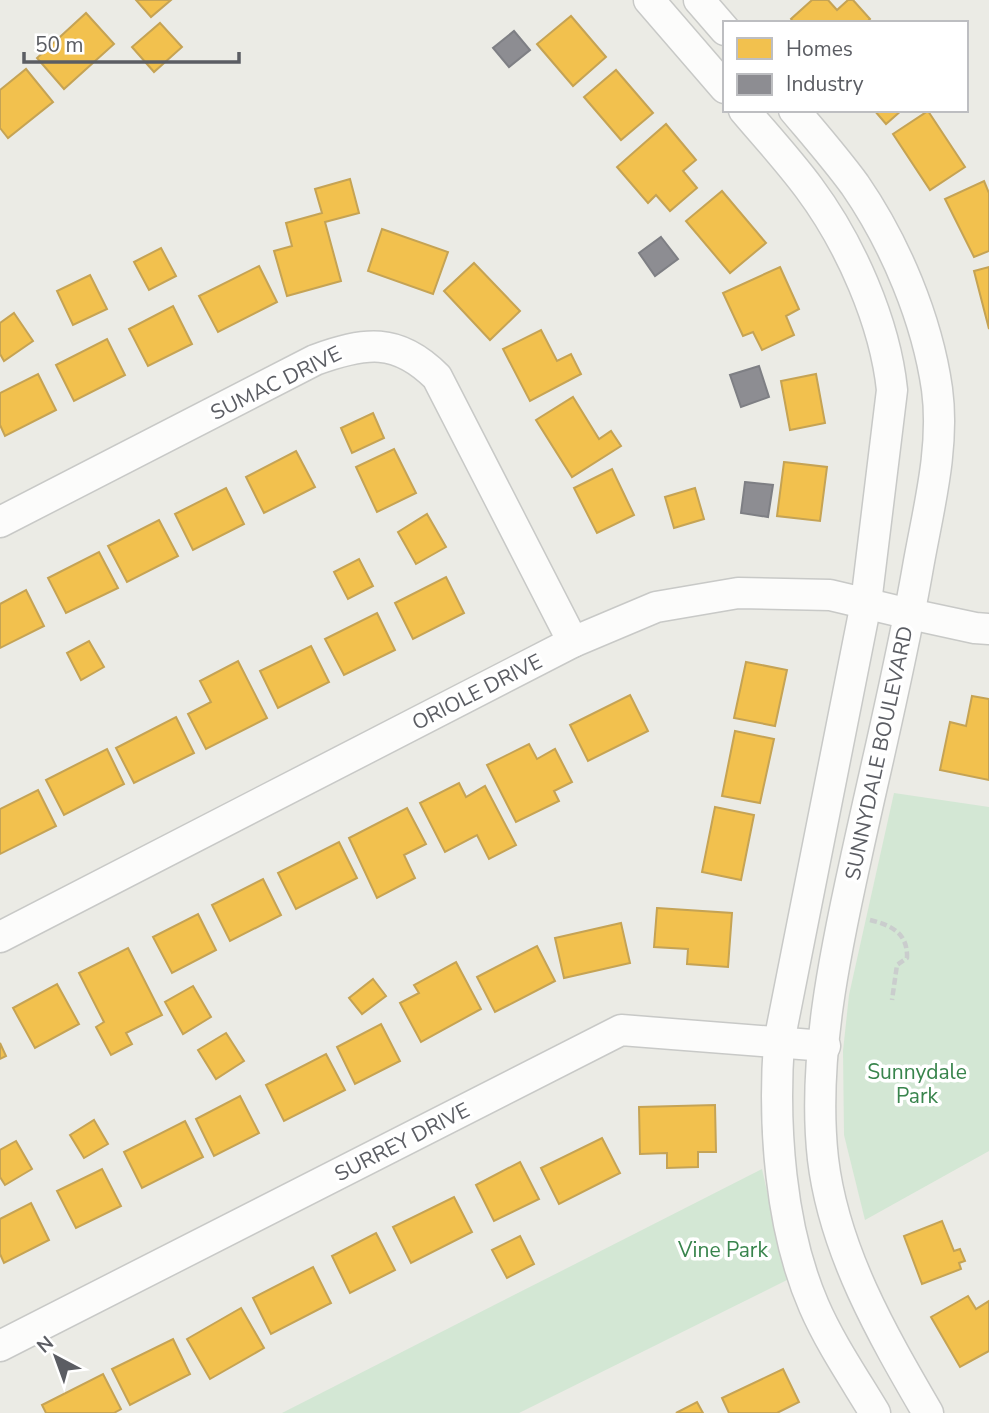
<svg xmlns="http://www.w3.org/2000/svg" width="989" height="1413" viewBox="0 0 989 1413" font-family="'Nunito Sans',sans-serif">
  <rect width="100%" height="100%" fill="#ebebe5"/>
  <g fill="#d3e7d4">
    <polygon points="894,793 989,807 989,1151 865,1220 844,1135 843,1051 849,995"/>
    <polygon points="762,1169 787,1280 519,1413 282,1413"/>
  </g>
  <g fill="#f2c14e" stroke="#c5a354" stroke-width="2">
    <polygon points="136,0 171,0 151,17"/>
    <polygon points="812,0 828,0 837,10 848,0 853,0 870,19 866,23 794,23 791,19"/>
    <polygon points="86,13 114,44 64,89 37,58"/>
    <polygon points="571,16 606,57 573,86 537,44"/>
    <polygon points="160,23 182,47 154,72 132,47"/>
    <polygon points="26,69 53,102 8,138 0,128 0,90"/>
    <polygon points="616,70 653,113 621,140 584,97"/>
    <polygon points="874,110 902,110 886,124"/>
    <polygon points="928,111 965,167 930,190 893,134"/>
    <polygon points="666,124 696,160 683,171 697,188 670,211 656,195 648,203 617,167"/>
    <polygon points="350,179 359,213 325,222 341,281 287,296 274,251 292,246 286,223 322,213 315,189"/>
    <polygon points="984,181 989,193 989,251 974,257 945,199"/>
    <polygon points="722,191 766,243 730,273 686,221"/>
    <polygon points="382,229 448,252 433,294 368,271"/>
    <polygon points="161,248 176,276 149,290 134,262"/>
    <polygon points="474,263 520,311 490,340 444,291"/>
    <polygon points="259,266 277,302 218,332 199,296"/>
    <polygon points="780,267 799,309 786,316 794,335 762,350 753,332 743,336 723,293"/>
    <polygon points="989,267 989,329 974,271"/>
    <polygon points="90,275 107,309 73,325 57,291"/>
    <polygon points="173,306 192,344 148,366 129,329"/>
    <polygon points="14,313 33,341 4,361 0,354 0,323"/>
    <polygon points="541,330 557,361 571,354 581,374 530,401 503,349"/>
    <polygon points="107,339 125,375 74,401 56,365"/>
    <polygon points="38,374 56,410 5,436 0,425 0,393"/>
    <polygon points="816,374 825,423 790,430 781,381"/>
    <polygon points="573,397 599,439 611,431 621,446 572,477 536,420"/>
    <polygon points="373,413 384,438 352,453 341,428"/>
    <polygon points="394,449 416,493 377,512 356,467"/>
    <polygon points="296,451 315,487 264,513 246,477"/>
    <polygon points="784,462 827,467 820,521 777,516"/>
    <polygon points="612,469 634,515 597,533 574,488"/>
    <polygon points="226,488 244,524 193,550 175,514"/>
    <polygon points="695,488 704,519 674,528 665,497"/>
    <polygon points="427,514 446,547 416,564 398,532"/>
    <polygon points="159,520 178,556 127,582 108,546"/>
    <polygon points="99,552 118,588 66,613 48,578"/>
    <polygon points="359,559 373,586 348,599 334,572"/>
    <polygon points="446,577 464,613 413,639 395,603"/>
    <polygon points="26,590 44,626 0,648 0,604"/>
    <polygon points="377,613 395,650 344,675 325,639"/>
    <polygon points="89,641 104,667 81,680 67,653"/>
    <polygon points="311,646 329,682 278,708 260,671"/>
    <polygon points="238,661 267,718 206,749 188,714 211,702 200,681"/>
    <polygon points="746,662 787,670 775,726 734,718"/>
    <polygon points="630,695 648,731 588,761 570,725"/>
    <polygon points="972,696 989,699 989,780 940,770 950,722 966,726"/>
    <polygon points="176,717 194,753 134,783 116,748"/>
    <polygon points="735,731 774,739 760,803 722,796"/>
    <polygon points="529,744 537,759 555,749 572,782 554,791 559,801 516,822 487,765"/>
    <polygon points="107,749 124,784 64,815 46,780"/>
    <polygon points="459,783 466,797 485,786 516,845 489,859 477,835 445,852 420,803"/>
    <polygon points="38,790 56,826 0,854 0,809"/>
    <polygon points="715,807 754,815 741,880 702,872"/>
    <polygon points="407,808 426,844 404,855 415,878 377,898 349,838"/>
    <polygon points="339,842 357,878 296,909 278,873"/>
    <polygon points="263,879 281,915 230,941 212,905"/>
    <polygon points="657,908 732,913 728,967 687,964 688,949 654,947"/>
    <polygon points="198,914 216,950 172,973 153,937"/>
    <polygon points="621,923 630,963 564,978 555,938"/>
    <polygon points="537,946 555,981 495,1012 477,977"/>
    <polygon points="128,948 162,1015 126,1033 132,1044 111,1055 96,1027 104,1022 79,973"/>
    <polygon points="456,962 481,1009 421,1042 400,1003 419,993 414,985"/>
    <polygon points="373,979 386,996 362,1014 349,998"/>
    <polygon points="57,984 79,1024 35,1048 13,1008"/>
    <polygon points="193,986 211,1017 183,1034 165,1002"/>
    <polygon points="381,1024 400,1061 355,1084 337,1047"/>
    <polygon points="226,1033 244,1061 216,1079 198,1050"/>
    <polygon points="0,1043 6,1056 0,1059"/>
    <polygon points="326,1054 345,1090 284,1121 266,1085"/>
    <polygon points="240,1096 259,1133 214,1156 196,1119"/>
    <polygon points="715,1105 716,1152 698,1152 698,1167 667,1168 667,1153 640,1154 639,1107"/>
    <polygon points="94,1120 108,1144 84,1158 70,1135"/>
    <polygon points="185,1121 203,1157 142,1188 124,1152"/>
    <polygon points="602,1138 620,1173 559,1204 541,1168"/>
    <polygon points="16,1141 32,1169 5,1185 0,1177 0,1150"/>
    <polygon points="520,1162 539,1199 494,1221 476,1185"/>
    <polygon points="102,1169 121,1206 76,1228 57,1191"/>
    <polygon points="454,1197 472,1232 411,1263 393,1227"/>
    <polygon points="31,1203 49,1240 4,1263 0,1254 0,1219"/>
    <polygon points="942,1221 954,1251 960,1249 965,1261 959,1263 961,1269 922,1284 904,1236"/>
    <polygon points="376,1233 395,1270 350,1293 332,1256"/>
    <polygon points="520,1236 534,1264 507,1278 492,1250"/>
    <polygon points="313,1267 331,1303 271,1334 253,1298"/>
    <polygon points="968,1296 976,1309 989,1301 989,1351 960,1367 931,1317"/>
    <polygon points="241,1308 264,1348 210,1379 187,1339"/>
    <polygon points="173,1339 190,1374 130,1405 112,1369"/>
    <polygon points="783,1369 799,1402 777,1413 729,1413 722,1398"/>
    <polygon points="103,1374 121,1409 114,1413 46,1413 42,1405"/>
    <polygon points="697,1402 703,1413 676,1413"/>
  </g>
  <g fill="#8d8d92" stroke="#7e7f84" stroke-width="2">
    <polygon points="514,31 530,50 509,67 493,48"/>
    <polygon points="661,237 678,259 655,276 639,253"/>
    <polygon points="759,366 769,397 741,407 730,375"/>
    <polygon points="745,482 773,485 768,517 741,513"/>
  </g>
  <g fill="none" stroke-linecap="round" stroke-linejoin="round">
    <defs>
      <g id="minor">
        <polyline points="649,0 725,88"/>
        <polyline points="699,0 725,30"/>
        <path d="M744,110C766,136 789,161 809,188C850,243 885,322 892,390L866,603L779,1042C773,1125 780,1228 814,1306C830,1343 854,1378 875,1413"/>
        <path d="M794,110C815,135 836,159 855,185C895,243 927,319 937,389C945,448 928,510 918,567C901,665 877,761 856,858C835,953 812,1061 823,1159C834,1251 882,1334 928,1413"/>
        <path d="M0,522L315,360C365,342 397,337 437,377L573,642"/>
        <polyline points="0,937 573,642 656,607 738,593 830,595 910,614 975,628 989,629"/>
        <polyline points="0,1346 621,1030 825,1046"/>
      </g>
    </defs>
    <use href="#minor" stroke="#c8c9c7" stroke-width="33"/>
    <path stroke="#cacdcd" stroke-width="4.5" stroke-dasharray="7 3.5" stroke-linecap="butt" d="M870,920C891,925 908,933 907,958L897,965L892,1000"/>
    <use href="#minor" stroke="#fcfcfb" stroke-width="30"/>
  </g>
  <g text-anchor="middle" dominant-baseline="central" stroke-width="7" stroke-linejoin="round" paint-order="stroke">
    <g font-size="21" fill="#5b5d63" stroke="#fff">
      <text transform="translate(276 383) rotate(-26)">SUMAC DRIVE</text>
      <text transform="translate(477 692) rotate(-27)">ORIOLE DRIVE</text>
      <text transform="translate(879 753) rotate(-78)">SUNNYDALE BOULEVARD</text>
      <text transform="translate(402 1142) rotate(-27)">SURREY DRIVE</text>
    </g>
    <g font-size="21" fill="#38844c" stroke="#fff">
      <text x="917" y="1072">Sunnydale<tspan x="917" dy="24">Park</tspan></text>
      <text x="723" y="1250">Vine Park</text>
    </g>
  </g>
  <rect x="723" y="21" width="245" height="91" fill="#ffffff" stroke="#bdbec1" stroke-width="2"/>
  <rect x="737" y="38" width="35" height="21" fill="#f2c14e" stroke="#bdbec1" stroke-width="2"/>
  <text x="786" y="56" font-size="21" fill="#5b5d63">Homes</text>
  <rect x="737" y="74" width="35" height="21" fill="#8d8d92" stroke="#bdbec1" stroke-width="2"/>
  <text x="786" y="91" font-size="21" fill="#5b5d63">Industry</text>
  <g transform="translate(56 1357) rotate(319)" stroke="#ffffff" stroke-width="5" paint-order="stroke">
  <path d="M0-5L12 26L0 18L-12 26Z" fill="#5b5d63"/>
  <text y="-10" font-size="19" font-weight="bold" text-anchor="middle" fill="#5b5d63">N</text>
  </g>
  <path d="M24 52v10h215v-10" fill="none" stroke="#5b5d63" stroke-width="3.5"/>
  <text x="35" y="52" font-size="21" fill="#5b5d63" stroke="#ffffff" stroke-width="5" paint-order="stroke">50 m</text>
</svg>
